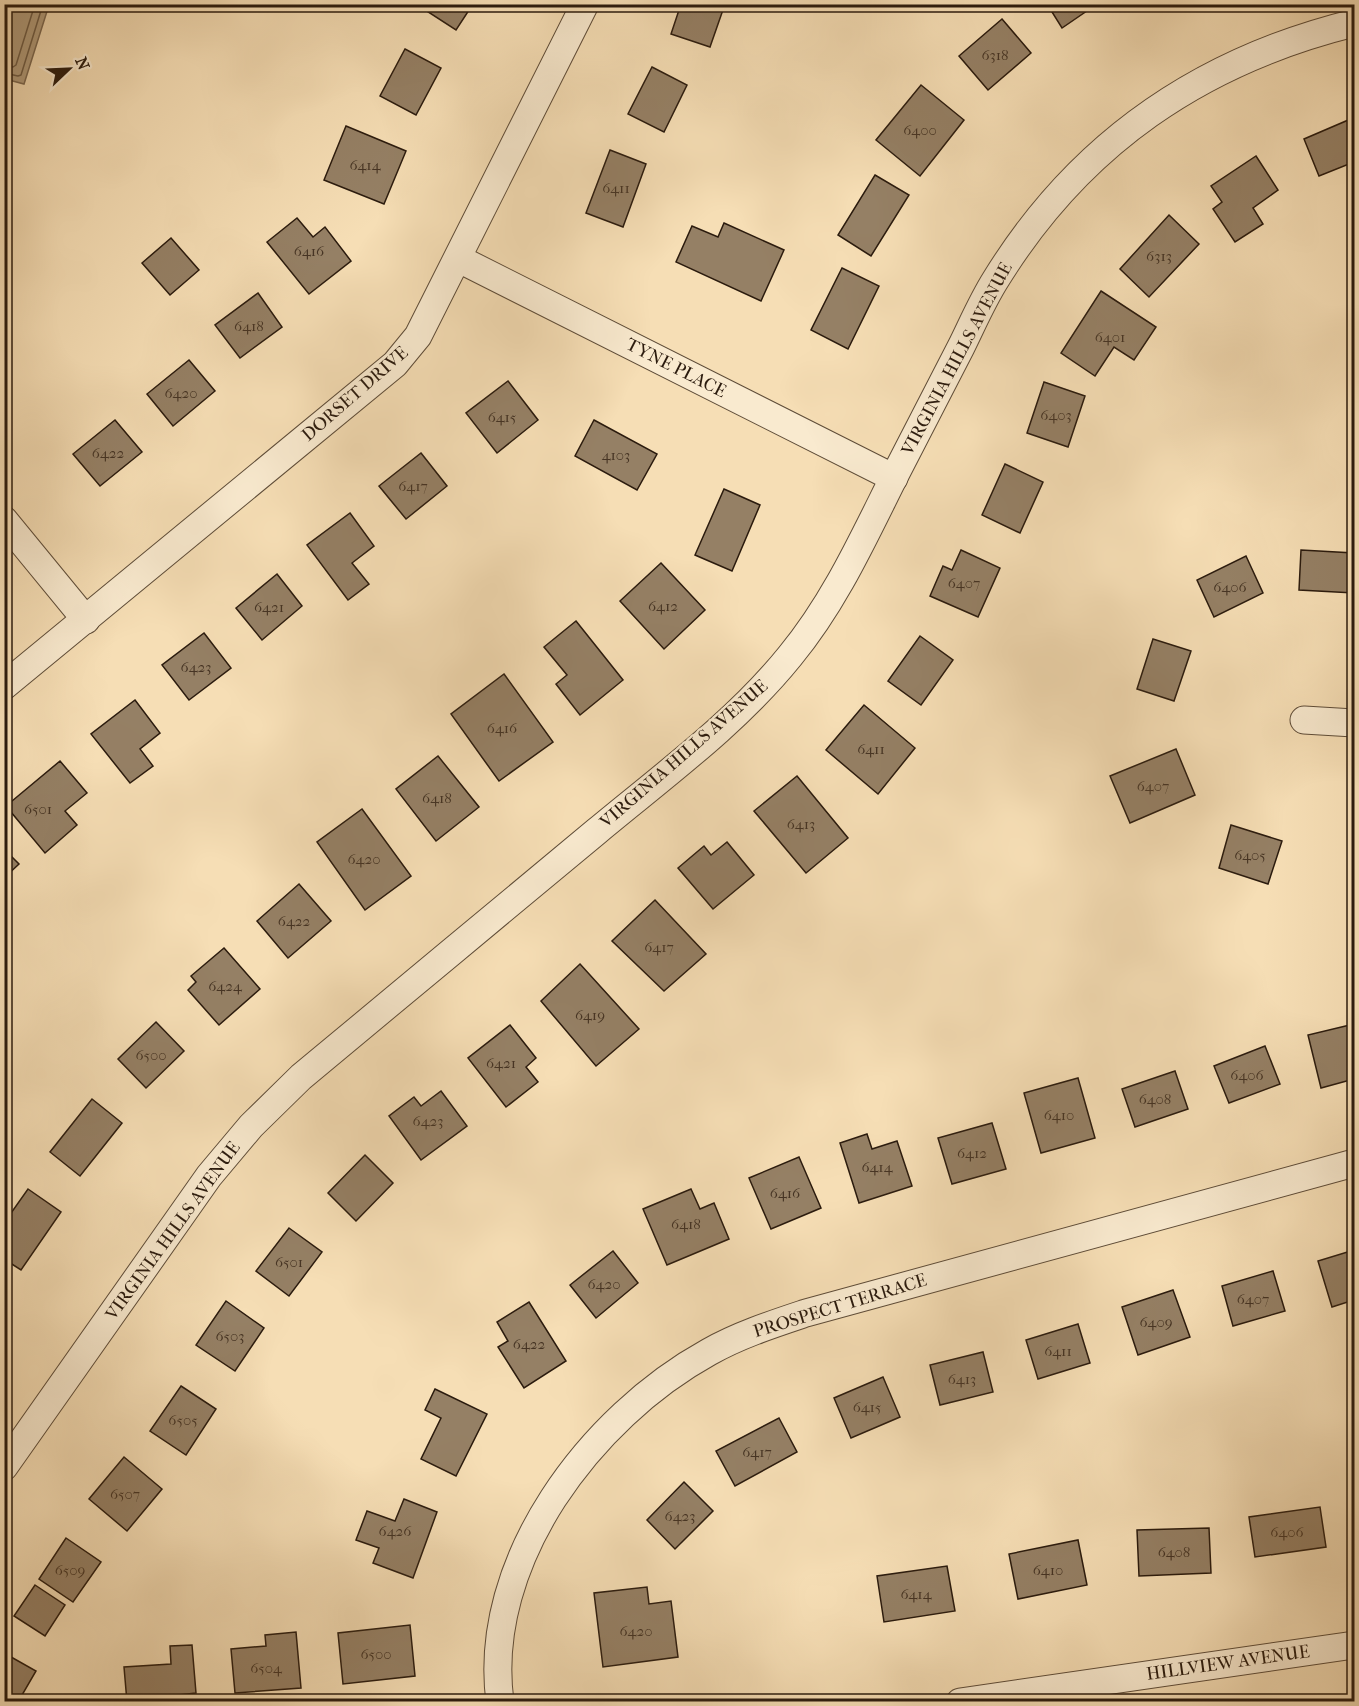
<svg xmlns="http://www.w3.org/2000/svg" width="1359" height="1706" viewBox="0 0 1359 1706" font-family="'IM FELL French Canon',serif">
  <rect width="100%" height="100%" fill="#f6deb5"/>
  <filter id="stains"><feTurbulence type="fractalNoise" baseFrequency=".00333" numOctaves="4"/><feColorMatrix values="0 0 0 0 .2 0 0 0 0 .09 0 0 0 0 .02 0 0 0 .5 -.17"/></filter>
  <radialGradient id="worn" r=".72"><stop offset=".6" stop-color="#630" stop-opacity="0"/><stop offset="1" stop-color="#630" stop-opacity=".3"/></radialGradient>
  <polygon fill="#b19c7c" stroke="#7b6850" stroke-width="1.5" points="4,5 49,5 24,84 5,79"/>
  <g fill="none" stroke-linecap="round" stroke-linejoin="round">
    <g stroke="#6e5c45" stroke-width="1.5">
      <polyline points="4,66 13,67 16,65 35,4"/>
      <polyline points="4,73 18,76 21,75 43,4"/>
    </g>
  </g>
  <g fill="#958065" stroke="#2b1b0e" stroke-width="1.5">
    <polygon points="424,4 473,4 456,30 422,8"/>
    <polygon points="681,4 725,4 710,47 671,34"/>
    <polygon points="1047,4 1097,4 1062,28"/>
    <polygon points="1002,19 1031,53 988,90 959,56"/>
    <polygon points="405,49 441,68 416,115 380,96"/>
    <polygon points="652,67 687,85 664,132 628,114"/>
    <polygon points="921,85 964,120 920,176 876,140"/>
    <polygon points="1353,118 1354,162 1319,176 1304,139"/>
    <polygon points="346,126 406,151 384,204 324,180"/>
    <polygon points="610,150 646,164 623,227 586,213"/>
    <polygon points="1256,156 1278,190 1253,208 1263,224 1235,242 1213,209 1222,202 1211,186"/>
    <polygon points="875,175 909,195 871,256 838,235"/>
    <polygon points="1169,215 1199,244 1149,297 1120,269"/>
    <polygon points="297,218 313,237 325,227 351,261 309,294 267,242"/>
    <polygon points="724,223 784,250 761,301 676,262 692,226 718,237"/>
    <polygon points="171,238 199,270 170,295 142,263"/>
    <polygon points="842,268 879,286 848,349 811,330"/>
    <polygon points="1101,291 1156,327 1134,360 1114,347 1095,376 1061,353"/>
    <polygon points="258,293 282,327 240,358 215,325"/>
    <polygon points="189,360 215,391 173,426 147,394"/>
    <polygon points="508,381 538,420 497,453 466,413"/>
    <polygon points="1044,382 1085,396 1068,447 1027,433"/>
    <polygon points="115,420 142,452 100,486 73,454"/>
    <polygon points="594,420 657,454 637,490 575,456"/>
    <polygon points="421,453 447,486 406,519 379,486"/>
    <polygon points="1005,464 1043,482 1020,533 982,515"/>
    <polygon points="724,489 760,505 732,571 695,555"/>
    <polygon points="350,513 374,546 352,563 369,584 348,600 307,545"/>
    <polygon points="961,550 1000,568 978,617 930,596 943,566 952,570"/>
    <polygon points="1301,550 1354,553 1354,593 1299,590"/>
    <polygon points="1246,556 1263,593 1214,617 1197,580"/>
    <polygon points="661,563 705,610 664,649 620,601"/>
    <polygon points="277,574 302,606 262,640 236,608"/>
    <polygon points="576,621 623,680 580,715 556,684 567,675 544,647"/>
    <polygon points="204,633 231,668 189,700 162,665"/>
    <polygon points="920,636 953,660 921,705 888,681"/>
    <polygon points="1153,639 1191,651 1174,701 1137,689"/>
    <polygon points="504,674 553,742 499,781 451,714"/>
    <polygon points="135,700 160,733 140,749 153,766 130,783 91,734"/>
    <polygon points="864,705 915,748 878,794 826,750"/>
    <polygon points="1176,749 1195,795 1130,823 1110,776"/>
    <polygon points="438,756 479,807 436,841 396,789"/>
    <polygon points="60,761 87,793 65,811 77,825 45,853 6,806"/>
    <polygon points="797,776 848,838 806,873 754,811"/>
    <polygon points="362,809 411,876 365,910 317,842"/>
    <polygon points="1231,825 1282,841 1268,884 1219,868"/>
    <polygon points="727,842 754,875 713,909 678,868 704,846 711,855"/>
    <polygon points="4,849 19,864 4,878"/>
    <polygon points="299,884 331,921 288,958 257,921"/>
    <polygon points="655,900 706,954 664,991 612,941"/>
    <polygon points="224,948 260,989 219,1025 188,990 196,982 191,976"/>
    <polygon points="580,964 639,1029 596,1066 541,1001"/>
    <polygon points="156,1022 184,1051 146,1088 118,1059"/>
    <polygon points="1354,1024 1354,1069 1352,1070 1354,1079 1321,1088 1308,1035"/>
    <polygon points="510,1025 536,1058 526,1067 538,1082 506,1107 468,1058"/>
    <polygon points="1265,1046 1280,1084 1229,1103 1214,1066"/>
    <polygon points="1175,1071 1188,1109 1135,1127 1122,1089"/>
    <polygon points="1078,1078 1095,1138 1041,1153 1024,1093"/>
    <polygon points="441,1091 467,1126 421,1160 389,1116 414,1097 421,1106"/>
    <polygon points="92,1099 122,1123 80,1176 50,1152"/>
    <polygon points="992,1123 1006,1169 952,1184 938,1138"/>
    <polygon points="867,1134 872,1149 897,1141 912,1186 859,1203 840,1143"/>
    <polygon points="365,1155 393,1183 356,1221 328,1193"/>
    <polygon points="799,1157 821,1208 771,1229 749,1178"/>
    <polygon points="28,1189 61,1212 21,1270 4,1259 4,1223"/>
    <polygon points="691,1189 700,1209 714,1203 729,1239 667,1265 643,1209"/>
    <polygon points="289,1228 322,1252 289,1296 256,1271"/>
    <polygon points="1354,1250 1354,1300 1332,1307 1318,1261"/>
    <polygon points="613,1251 638,1283 596,1318 570,1285"/>
    <polygon points="1273,1271 1285,1311 1233,1326 1222,1286"/>
    <polygon points="1173,1290 1190,1337 1138,1355 1122,1307"/>
    <polygon points="226,1301 264,1328 235,1371 196,1345"/>
    <polygon points="529,1302 566,1361 524,1388 498,1347 508,1341 497,1322"/>
    <polygon points="1078,1324 1090,1363 1038,1379 1026,1340"/>
    <polygon points="983,1352 993,1392 940,1405 930,1365"/>
    <polygon points="883,1377 900,1417 851,1438 834,1398"/>
    <polygon points="181,1386 216,1409 186,1455 150,1431"/>
    <polygon points="435,1389 487,1414 456,1476 421,1459 441,1418 425,1410"/>
    <polygon points="779,1418 797,1452 735,1486 716,1451"/>
    <polygon points="124,1457 162,1489 127,1531 89,1499"/>
    <polygon points="684,1482 713,1511 675,1549 647,1520"/>
    <polygon points="404,1499 437,1512 413,1578 373,1563 379,1548 356,1540 367,1511 395,1521"/>
    <polygon points="1320,1507 1326,1547 1255,1557 1249,1517"/>
    <polygon points="1209,1528 1211,1573 1139,1576 1137,1530"/>
    <polygon points="66,1538 101,1562 73,1602 39,1579"/>
    <polygon points="1078,1540 1087,1585 1018,1599 1009,1554"/>
    <polygon points="947,1566 955,1611 884,1622 877,1576"/>
    <polygon points="35,1585 65,1605 45,1636 14,1616"/>
    <polygon points="647,1587 649,1604 671,1601 678,1657 603,1667 594,1593"/>
    <polygon points="410,1625 415,1676 343,1684 338,1633"/>
    <polygon points="296,1632 301,1688 235,1693 231,1649 266,1646 265,1635"/>
    <polygon points="192,1645 196,1693 179,1695 179,1702 127,1702 124,1667 171,1664 170,1646"/>
    <polygon points="4,1653 36,1671 18,1702 4,1702"/>
  </g>
  <g fill="none" stroke-linecap="round" stroke-linejoin="round">
    <defs>
      <g id="street">
        <polyline points="459,259 894,478"/>
        <polyline points="4,520 86,620"/>
        <polyline points="4,686 395,364 418,336 585,4"/>
        <polyline points="1304,720 1354,723"/>
        <path d="M4,1467L209,1176L251,1126L301,1077C400,995 498,913 597,831C663,776 736,723 790,656C834,603 863,539 894,477C916,434 938,391 961,347C972,325 982,301 996,279C1080,143 1200,61 1354,23"/>
        <path d="M500,1702C481,1561 591,1417 709,1352C739,1335 773,1324 806,1313L1354,1163"/>
        <polyline points="960,1702 1354,1645"/>
      </g>
    </defs>
    <use href="#street" stroke="#5e4c38" stroke-width="29"/>
    <use href="#street" stroke="#f9eacf" stroke-width="27"/>
  </g>
  <g text-anchor="middle" dominant-baseline="central" stroke-width="4.5" stroke-linejoin="round" paint-order="stroke">
    <g font-size="15" fill="#463424">
      <text x="995" y="55">6318</text>
      <text x="920" y="130">6400</text>
      <text x="365" y="165">6414</text>
      <text x="616" y="188">6411</text>
      <text x="309" y="251">6416</text>
      <text x="1159" y="256">6313</text>
      <text x="249" y="326">6418</text>
      <text x="1110" y="337">6401</text>
      <text x="181" y="393">6420</text>
      <text x="1056" y="415">6403</text>
      <text x="502" y="417">6415</text>
      <text x="108" y="453">6422</text>
      <text x="616" y="455">4103</text>
      <text x="413" y="486">6417</text>
      <text x="964" y="583">6407</text>
      <text x="1230" y="587">6406</text>
      <text x="663" y="606">6412</text>
      <text x="269" y="607">6421</text>
      <text x="196" y="667">6423</text>
      <text x="502" y="728">6416</text>
      <text x="871" y="749">6411</text>
      <text x="1153" y="786">6407</text>
      <text x="437" y="798">6418</text>
      <text x="38" y="809">6501</text>
      <text x="801" y="824">6413</text>
      <text x="1250" y="855">6405</text>
      <text x="364" y="859">6420</text>
      <text x="294" y="921">6422</text>
      <text x="659" y="947">6417</text>
      <text x="225" y="986">6424</text>
      <text x="590" y="1015">6419</text>
      <text x="151" y="1055">6500</text>
      <text x="501" y="1063">6421</text>
      <text x="1247" y="1075">6406</text>
      <text x="1155" y="1099">6408</text>
      <text x="1059" y="1115">6410</text>
      <text x="428" y="1121">6423</text>
      <text x="972" y="1153">6412</text>
      <text x="877" y="1167">6414</text>
      <text x="785" y="1193">6416</text>
      <text x="686" y="1224">6418</text>
      <text x="289" y="1262">6501</text>
      <text x="604" y="1284">6420</text>
      <text x="1253" y="1299">6407</text>
      <text x="1156" y="1322">6409</text>
      <text x="230" y="1336">6503</text>
      <text x="529" y="1344">6422</text>
      <text x="1058" y="1351">6411</text>
      <text x="962" y="1379">6413</text>
      <text x="867" y="1407">6415</text>
      <text x="183" y="1420">6505</text>
      <text x="757" y="1452">6417</text>
      <text x="125" y="1494">6507</text>
      <text x="680" y="1516">6423</text>
      <text x="395" y="1531">6426</text>
      <text x="1287" y="1532">6406</text>
      <text x="1174" y="1552">6408</text>
      <text x="70" y="1570">6509</text>
      <text x="1048" y="1570">6410</text>
      <text x="916" y="1594">6414</text>
      <text x="636" y="1631">6420</text>
      <text x="376" y="1654">6500</text>
      <text x="266" y="1668">6504</text>
    </g>
    <g font-size="18" fill="#2b1b0e" stroke="#f9eacf">
      <text transform="translate(957 359) rotate(-62)">VIRGINIA HILLS AVENUE</text>
      <text transform="translate(676 368) rotate(27)">TYNE PLACE</text>
      <text transform="translate(355 394) rotate(-41)">DORSET DRIVE</text>
      <text transform="translate(684 754) rotate(-41)">VIRGINIA HILLS AVENUE</text>
      <text transform="translate(173 1231) rotate(-54)">VIRGINIA HILLS AVENUE</text>
      <text transform="translate(840 1306) rotate(-17)">PROSPECT TERRACE</text>
      <text transform="translate(1228 1663) rotate(-8)">HILLVIEW AVENUE</text>
    </g>
  </g>
  <rect width="1359" height="1706" fill="none" stroke="#f6deb5" stroke-width="24"/>
  <rect x="6" y="6" width="1347" height="1694" fill="none" stroke="#2b1b0e" stroke-width="3"/>
  <rect x="12" y="12" width="1335" height="1682" fill="none" stroke="#2b1b0e" stroke-width="1.5"/>
  <g transform="translate(69 69) rotate(67)" stroke="#f9eacf" stroke-width="4.5" paint-order="stroke">
  <path d="M0-4.5L10 22L0 15L-10 22Z" fill="#2b1b0e"/>
  <text y="-9" font-size="16" font-weight="bold" text-anchor="middle" fill="#2b1b0e">N</text>
  </g>
  <rect width="100%" height="100%" filter="url(#stains)"/>
  <rect width="100%" height="100%" fill="url(#worn)"/>
</svg>
